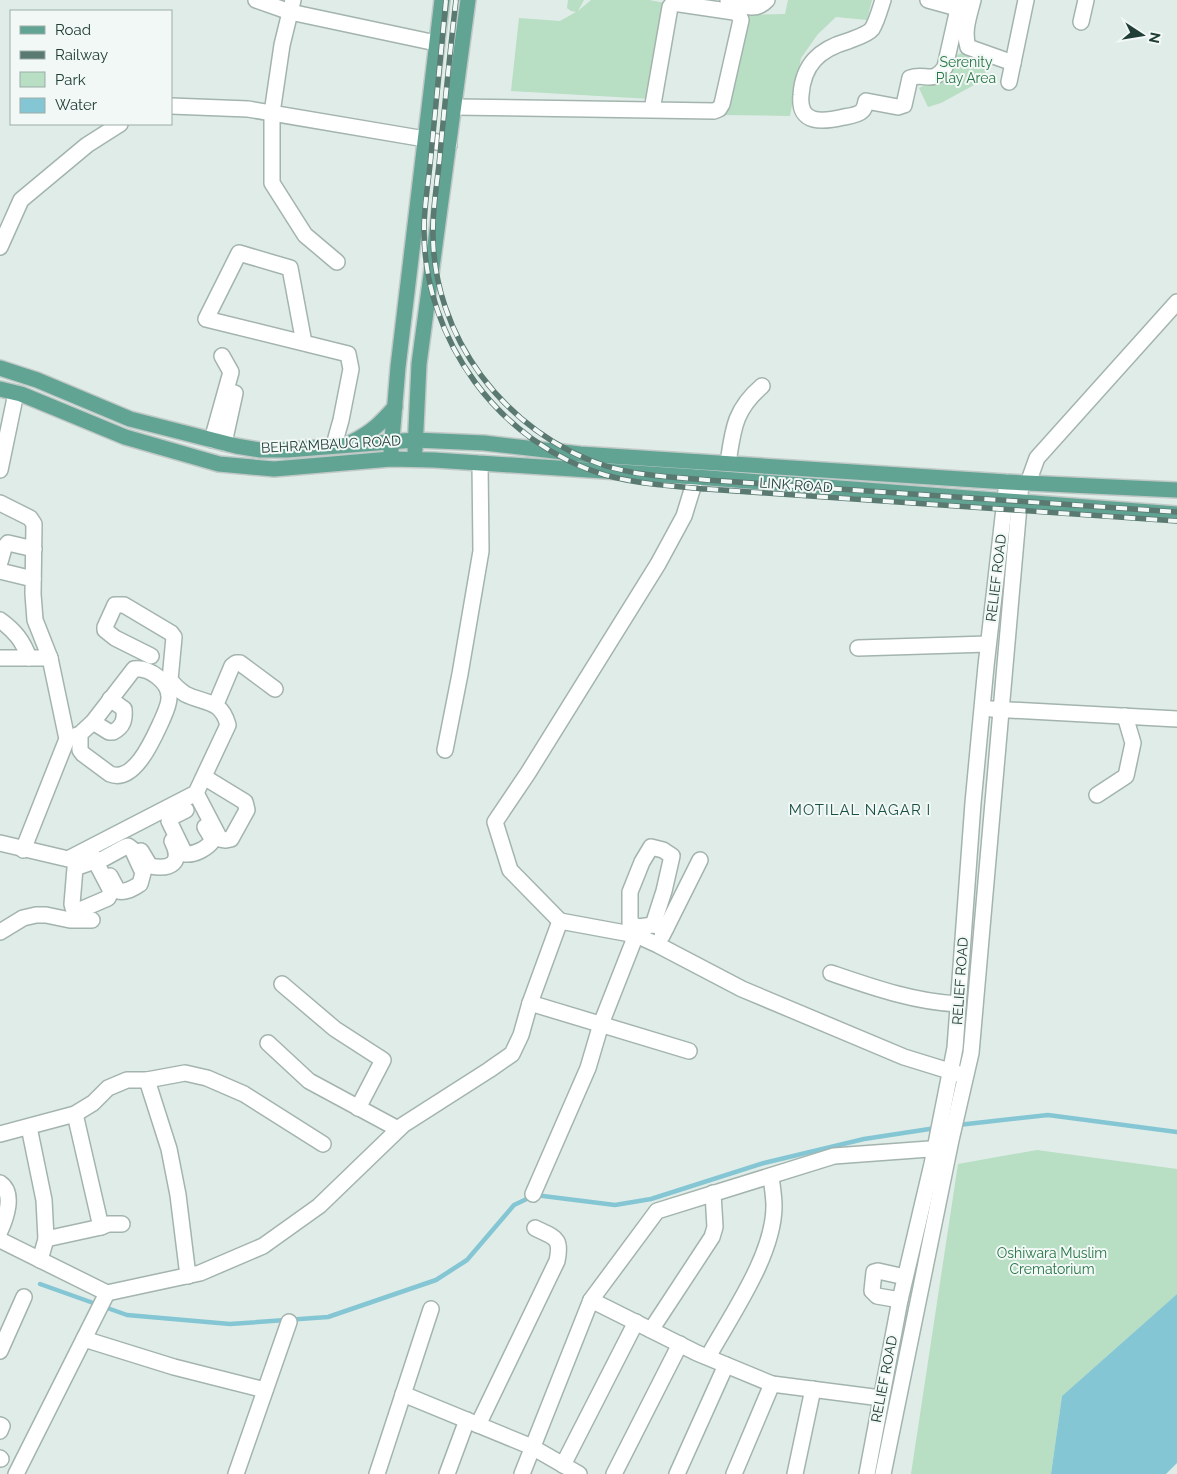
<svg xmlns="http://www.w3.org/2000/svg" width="1177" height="1474" viewBox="0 0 1177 1474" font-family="Raleway,sans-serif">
  <rect width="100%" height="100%" fill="#e0ece7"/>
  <g fill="#b8dec3">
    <polygon points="568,0 584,0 578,11 591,0 649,0 665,3 651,99 511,91 519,18 560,21 576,12 571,11 567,8"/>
    <polygon points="788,0 872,0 867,20 836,17 818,34 801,58 790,116 724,115 744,15 785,14"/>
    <polygon points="966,52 983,60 986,68 985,79 941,103 928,107 919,88 945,75 956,55"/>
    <polygon points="1037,1150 1177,1169 1177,1294 1062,1396 1051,1474 911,1474 958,1164"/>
  </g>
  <polygon fill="#85c6d4" points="1177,1294 1177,1463 1166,1474 1051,1474 1062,1396"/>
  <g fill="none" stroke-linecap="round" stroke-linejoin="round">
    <g stroke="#85c6d4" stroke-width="4.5">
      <polyline points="958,1125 1048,1115 1177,1132"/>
      <polyline points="40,1284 127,1315 230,1324 328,1317 436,1280 467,1260 514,1205 535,1195 615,1205 651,1199 764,1163 864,1139 936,1128"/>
    </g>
    <defs>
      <g id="minor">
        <polyline points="256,0 290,12 436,43"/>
        <polyline points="293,0 282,45 272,113 272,183 305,235 337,262"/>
        <path d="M728,0C742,5 755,13 767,0"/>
        <path d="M883,0C880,9 877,21 872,29C867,35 855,38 848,41C820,49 803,64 801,95C798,125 823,122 844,117C850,116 858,115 862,111C865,108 865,105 866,101L898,107L904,105L910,78C925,72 933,85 945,67L960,0"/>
        <polyline points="928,0 968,11"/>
        <path d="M973,0C969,16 963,31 968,47L1013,63"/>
        <polyline points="1081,22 1086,0"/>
        <polyline points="1009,82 1026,0"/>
        <polyline points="171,106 248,109 425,139 449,145"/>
        <polyline points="455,107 714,111 719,109 722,104 741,20 739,15 734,12 673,3 670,7 652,110"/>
        <polyline points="0,247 21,200 87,145 120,124"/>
        <polyline points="304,343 290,268 239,253 206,319 348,354 351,369 341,420 334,445"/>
        <polyline points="212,440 231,372 222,356"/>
        <polyline points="224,443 235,393"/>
        <path d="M728,463C733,430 734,410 762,386"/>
        <polyline points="0,470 16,393"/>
        <polyline points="1028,483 1037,458 1177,302"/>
        <polyline points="0,503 30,518 34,524 33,594 35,620 50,658"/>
        <polyline points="0,562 4,548 8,543 34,549"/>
        <polyline points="0,571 33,579"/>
        <path d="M0,620C15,631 23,641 29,658"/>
        <polyline points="858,648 988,644"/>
        <polyline points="0,658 50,658 67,739 23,850"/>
        <polyline points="216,704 232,666 236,663 240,663 275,689"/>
        <polyline points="991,709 1177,719"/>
        <path d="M93,722L109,732H113C123,727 125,720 124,709L110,699"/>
        <path d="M67,739L80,734L93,722L134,669C149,667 170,682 169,698C169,705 165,713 162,720C154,737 135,784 110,774L83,754L80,750V734"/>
        <polyline points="445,750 460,674 481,551 480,463"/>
        <polyline points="196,793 220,839 226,840 231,839 247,810 245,802 204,777"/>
        <polyline points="1097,795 1126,776 1133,743 1125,716"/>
        <path d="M186,810L170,818L169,821L185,854C195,855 208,848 213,840L205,827"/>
        <path d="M0,843L68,859L196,793L228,725C221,699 205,704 185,694C179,690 174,685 170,680L174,637L171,633L124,605H115L105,627V630L115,638L151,656"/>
        <polyline points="89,849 111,891 108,898 80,910 73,908 72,904 75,868 95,861"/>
        <path d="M141,851L150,866C171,870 183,863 172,841"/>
        <path d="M101,860L123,848L128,846L132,849L143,873L140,884C133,888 126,893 118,891L110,876"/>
        <polyline points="560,921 510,870 495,822 528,773 658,564 684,516 696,477"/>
        <polyline points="653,925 664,891 672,856 663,850 651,847 642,862 630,892 630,923 638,927 653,925 666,928"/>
        <polyline points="0,932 23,918 36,915 46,915 70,920 92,920"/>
        <polyline points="662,936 700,860"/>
        <path d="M831,973C872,987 914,1002 958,1004"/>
        <polyline points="282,984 335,1029 383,1060 358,1108"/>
        <polyline points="268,1043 309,1081 398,1129"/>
        <polyline points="689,1051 530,1003 560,921 636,935 658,945 742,989 904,1057 959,1074"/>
        <polyline points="147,1080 169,1149 178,1195 188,1276"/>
        <polyline points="75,1114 101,1227"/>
        <polyline points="29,1127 44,1200 46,1239 40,1260"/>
        <polyline points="0,1134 75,1114 93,1103 108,1088 127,1080 147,1080 185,1073 207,1078 244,1094 323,1144"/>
        <path d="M0,1183C15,1193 6,1218 0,1231"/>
        <polyline points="533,1194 588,1068 601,1024 636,935"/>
        <polyline points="46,1239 101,1227 108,1224 122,1224"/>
        <polyline points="0,1240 107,1293 200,1273 263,1246 319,1206 403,1125 489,1070 512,1054 521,1035 530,1003"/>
        <polyline points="591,1300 697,1353 772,1384 881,1398"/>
        <polyline points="900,1300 877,1296 872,1291 874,1272 878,1271 905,1277"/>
        <polyline points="651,1330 712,1237 715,1227 713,1193"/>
        <polyline points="84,1339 174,1367 265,1390"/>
        <polyline points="0,1351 24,1297"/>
        <path d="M708,1357C731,1315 774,1255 774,1206C774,1196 772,1186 771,1176"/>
        <polyline points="403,1394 532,1447 579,1474"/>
        <polyline points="0,1425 2,1426 0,1431"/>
        <path d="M478,1425L557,1261C562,1237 555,1238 535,1228"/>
        <polyline points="0,1458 1,1459"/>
        <polyline points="563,1465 636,1322"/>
        <polyline points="16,1474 107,1293"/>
        <polyline points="236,1474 289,1322"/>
        <polyline points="377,1474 431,1309"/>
        <polyline points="447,1474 467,1420"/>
        <polyline points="522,1474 591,1300 657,1211 834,1156 943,1148"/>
        <polyline points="614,1474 680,1344"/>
        <polyline points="677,1474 726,1365"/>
        <polyline points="734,1474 772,1384"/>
        <polyline points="795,1474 813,1389"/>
        <polyline points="867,1474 900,1300 932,1164 955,1048 973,803 986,666 1007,482"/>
        <polyline points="883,1474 951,1140 971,1053 1021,483"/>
      </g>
      <g id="major">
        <polyline points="0,368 37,380 130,419 236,446 260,450 287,450 415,440 484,443 580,454 1007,482 1177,490"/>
        <polyline points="0,389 21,394 125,437 219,464 274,469 391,459 434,460 696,477 1177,514"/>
        <path d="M352,442C372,432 381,423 395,407"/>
        <polyline points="415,450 419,364 468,0"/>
        <polyline points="391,451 398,367 442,0"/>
      </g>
    </defs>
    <use href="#minor" stroke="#a3b4ae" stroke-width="18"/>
    <use href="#major" stroke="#c1c9c7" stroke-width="18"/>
    <use href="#minor" stroke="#fff" stroke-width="15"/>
    <use href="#major" stroke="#62a494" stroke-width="15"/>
    <defs>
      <g id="rail">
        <path d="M446,0C441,52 436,103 431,155C429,179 424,205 424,230C424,340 499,443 605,475C638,484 672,486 706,489L1177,521"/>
        <path d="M456,0C450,51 445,103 440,154C438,179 433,204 433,229C431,336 506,434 606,466C639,476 673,477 707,480L1177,512"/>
      </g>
    </defs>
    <use href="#rail" stroke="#5a7971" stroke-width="5.5"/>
    <use href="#rail" stroke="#f1f8f5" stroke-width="4" stroke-dasharray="11" stroke-linecap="butt"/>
  </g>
  <g text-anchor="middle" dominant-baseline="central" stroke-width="4" stroke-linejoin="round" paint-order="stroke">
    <g font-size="14" fill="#287647" stroke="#f1f8f5">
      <text x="966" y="62">Serenity<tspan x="966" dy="16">Play Area</tspan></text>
      <text x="1052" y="1253">Oshiwara Muslim<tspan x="1052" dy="16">Crematorium</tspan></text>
    </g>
    <g font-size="14" fill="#203d36" stroke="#f1f8f5">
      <text transform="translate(331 444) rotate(-3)">BEHRAMBAUG ROAD</text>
      <text transform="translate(796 485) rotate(4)">LINK ROAD</text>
      <text transform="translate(996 578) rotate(-83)">RELIEF ROAD</text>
      <text transform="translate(960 981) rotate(-86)">RELIEF ROAD</text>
      <text transform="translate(884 1379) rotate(-79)">RELIEF ROAD</text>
    </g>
    <g font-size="15" letter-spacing="1" fill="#1b5044" stroke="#f1f8f5">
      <text x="860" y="810">MOTILAL NAGAR I</text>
    </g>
  </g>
  <rect x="10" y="10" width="162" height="115" fill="#f1f8f5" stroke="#9dada9"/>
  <rect x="20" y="26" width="25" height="8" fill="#62a494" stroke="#9dada9"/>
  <text x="55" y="35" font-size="15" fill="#203d36">Road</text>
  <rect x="20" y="51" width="25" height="8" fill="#5a7971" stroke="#9dada9"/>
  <text x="55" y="60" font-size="15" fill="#203d36">Railway</text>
  <rect x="20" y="72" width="25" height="15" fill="#b8dec3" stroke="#9dada9"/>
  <text x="55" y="85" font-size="15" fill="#203d36">Park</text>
  <rect x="20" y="98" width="25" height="15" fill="#85c6d4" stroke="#9dada9"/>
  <text x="55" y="110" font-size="15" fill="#203d36">Water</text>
  <g transform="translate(1142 35) rotate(102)" stroke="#f1f8f5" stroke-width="4" paint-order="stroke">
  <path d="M0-4L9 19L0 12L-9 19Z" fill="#203d36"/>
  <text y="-8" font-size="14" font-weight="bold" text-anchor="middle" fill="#203d36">N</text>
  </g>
</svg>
